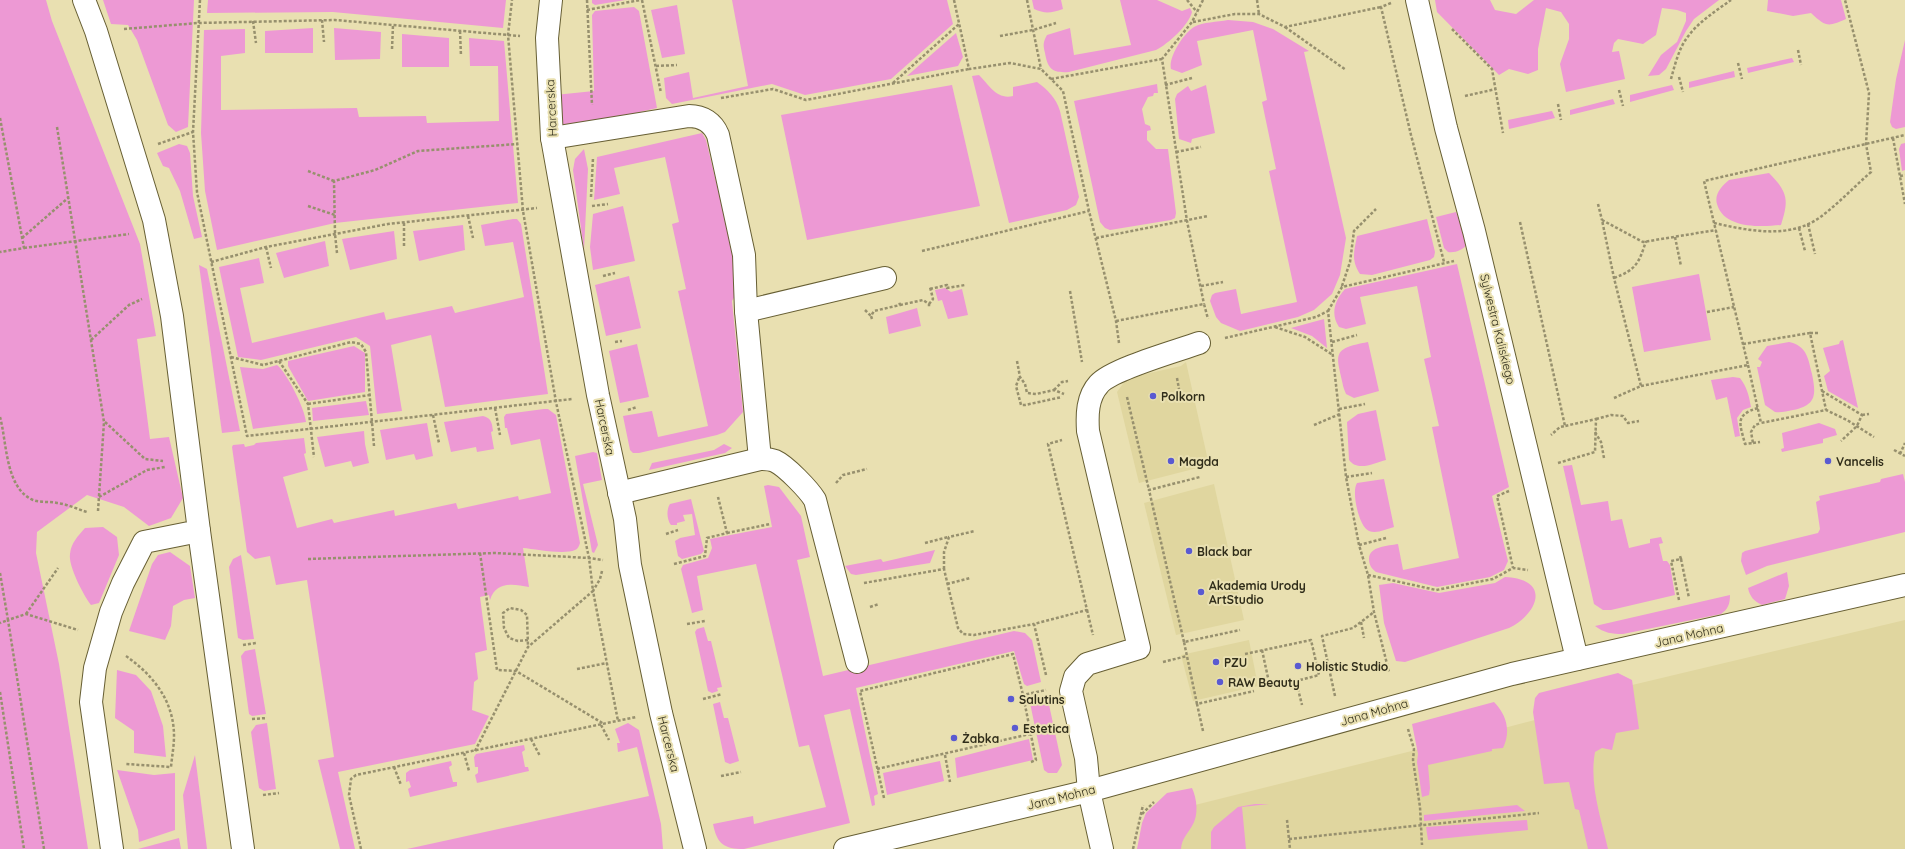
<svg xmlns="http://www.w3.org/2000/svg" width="1905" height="849" viewBox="0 0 1905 849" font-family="Quicksand,sans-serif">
  <rect width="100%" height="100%" fill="#e9e0b1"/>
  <g fill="#e0d69f">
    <polygon points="1186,362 1209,465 1139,483 1117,392 1125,381 1132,377 1181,366"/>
    <polygon points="1214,484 1244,620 1176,635 1144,503"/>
    <polygon points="1905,620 1905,849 1150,849 1147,817 1508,727 1535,720 1607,691"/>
    <polygon points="1249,640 1258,686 1193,701 1181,655"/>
  </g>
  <g fill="#ed99d4">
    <polygon points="0,0 46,0 52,21 140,244 156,336 137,339 150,439 169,437 183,498 171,518 149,526 124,507 87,495 37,532 36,553 59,664 88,849 0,849"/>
    <polygon points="103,0 194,0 188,127 176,132 168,125 137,40 128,25 111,24"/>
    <polygon points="208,0 506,0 503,28 333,12 207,13"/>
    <polygon points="592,0 625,0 595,5 592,3"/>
    <polygon points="732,0 947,0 953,24 891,79 805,95 772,84 672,104 666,98 664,78 689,72 693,98 748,86"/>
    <path d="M1032,0H1061L1063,9C1051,13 1045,14 1034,9Z"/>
    <path d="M1120,0H1157L1182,11L1190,8L1192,12C1189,25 1168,44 1156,50L1069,72C1053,73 1048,70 1045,53C1043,45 1043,42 1047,35L1070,28L1074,55L1131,45Z"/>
    <polygon points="1435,0 1490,0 1495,10 1516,14 1534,0 1719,0 1694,19 1686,31 1666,69 1659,75 1648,76 1661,55 1677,42 1686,21 1686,13 1677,10 1662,8 1656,35 1643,44 1618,39 1614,43 1612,52 1619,51 1625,79 1566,92 1560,64 1569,39 1569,24 1561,12 1546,8 1538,49 1538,70 1528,74 1509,69 1499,75 1437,12"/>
    <path d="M1768,0H1841L1846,19C1828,27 1826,27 1811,13L1793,16L1767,11Z"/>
    <polygon points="677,5 685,54 662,58 651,10"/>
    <polygon points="634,7 639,11 657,108 557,131 555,95 594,91 592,15 595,11"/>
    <path d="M1228,20L1253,22L1273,29L1309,51L1304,52L1346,238L1340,275L1332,294L1314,310L1298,317L1240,331L1221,323L1216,317L1210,301L1212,295L1215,293L1236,289L1241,314L1297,302L1269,171L1276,169L1262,102L1267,100L1253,30L1197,41L1202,65L1182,73L1171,69C1168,57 1184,33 1194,27C1203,22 1217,22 1228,20Z"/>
    <polygon points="313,28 313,53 265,53 265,31"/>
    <polygon points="334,28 381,32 380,59 335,60"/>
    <polygon points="245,29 245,53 221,56 221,110 357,108 359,117 426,116 427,123 499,121 498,66 470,66 469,38 504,41 518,203 335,223 217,250 205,191 201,133 204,30"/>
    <polygon points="956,33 963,57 958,66 907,76"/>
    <polygon points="402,34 449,38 449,67 402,67"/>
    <polygon points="1905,40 1905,127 1896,129 1892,127 1890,122 1896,79"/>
    <polygon points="1792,58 1794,62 1748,73 1747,68"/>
    <polygon points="1734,71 1735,77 1689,88 1689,82"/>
    <path d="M979,75C989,85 997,100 1013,96V87L1037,82C1048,90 1056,98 1060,111L1079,197L1076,205L1067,210L1009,223L972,76Z"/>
    <polygon points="1157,84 1158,93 1154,93 1153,96 1148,97 1142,109 1145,124 1150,126 1151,130 1147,131 1147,140 1156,149 1168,149 1176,213 1175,218 1171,220 1110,230 1105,228 1100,222 1074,101"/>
    <polygon points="952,85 980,206 807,240 781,115"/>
    <polygon points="1206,85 1215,133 1192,139 1191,143 1179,139 1175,99 1177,94 1188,86 1191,91"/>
    <polygon points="1672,85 1674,90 1630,102 1630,95"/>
    <polygon points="1613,99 1615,104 1570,115 1570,110"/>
    <polygon points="1552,111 1555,118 1509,129 1508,120"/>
    <polygon points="702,133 706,140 734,256 735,296 732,301 743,412 725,432 717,435 639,453 633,453 630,450 623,416 652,411 658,437 708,426 678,291 686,289 672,224 679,222 665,157 614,168 620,194 594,200 597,157"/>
    <polygon points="1905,143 1905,170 1902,171 1899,149 1901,144"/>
    <polygon points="179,144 187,146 190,153 193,196 202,237 194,239 180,191 169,168 163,166 157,153"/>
    <polygon points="584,149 588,169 584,250 573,170 575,159"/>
    <path d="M1769,173C1788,192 1789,200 1781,225C1761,227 1724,229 1717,204C1714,194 1722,186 1729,180Z"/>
    <polygon points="623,206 635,261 593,270 590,247 593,214"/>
    <path d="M1456,212L1468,244C1462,250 1456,253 1448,252L1444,248L1436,217Z"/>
    <polygon points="513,219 517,219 521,224 548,394 445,407 431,335 391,345 402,411 377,414 370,346 356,337 261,360 238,357 219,267 259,258 264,283 240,288 252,343 384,312 386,320 452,306 455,313 524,297 513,242 485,246 481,225"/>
    <path d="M1427,219L1435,252L1434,257L1430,260L1372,275L1360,274C1351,260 1354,252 1357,236Z"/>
    <polygon points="463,225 465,250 419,261 413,231"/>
    <polygon points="394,231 397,259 350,270 342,239"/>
    <polygon points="325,241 329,266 284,278 276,253"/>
    <path d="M1457,264L1509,487L1492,496L1508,561L1504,570L1490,577L1437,587L1376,572C1372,569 1369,565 1369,559C1369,546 1388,546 1398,544L1403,570L1459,558L1432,427L1439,426L1424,359L1431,357L1417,286L1360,297L1366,324L1346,329L1339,327C1330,314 1335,300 1345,289Z"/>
    <polygon points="199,265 207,269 240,431 222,433"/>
    <polygon points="1699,274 1711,340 1644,352 1632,287"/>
    <polygon points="629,276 641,328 606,336 595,285"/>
    <polygon points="945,288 951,292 962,289 968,315 948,319 942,300 938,301 935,290"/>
    <polygon points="917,308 921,326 889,334 886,317"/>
    <polygon points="1324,319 1327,348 1312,336 1291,328"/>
    <polygon points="1843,340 1858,408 1828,391 1824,376 1830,371 1823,348 1839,344 1840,341"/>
    <path d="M1368,342L1379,391L1354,398L1346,394L1344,389C1337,355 1329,349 1368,342Z"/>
    <path d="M1789,342C1807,346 1808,358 1812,374C1816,394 1817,405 1793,410C1787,411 1781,413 1775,412L1765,405L1757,367H1760L1762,362L1758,359L1767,346Z"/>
    <polygon points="637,344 649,397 620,403 609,351"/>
    <polygon points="354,346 365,353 365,392 308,401 288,366 288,361"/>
    <path d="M277,365C287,373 305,409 306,422L253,429L240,367L263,369Z"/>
    <path d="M1733,377L1740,378C1747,387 1749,396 1751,407L1743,410L1737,418L1740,436L1735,437L1727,397L1716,400L1711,380Z"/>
    <polygon points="366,401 369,415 313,421 312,408"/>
    <path d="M544,409H548L556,415L580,543C579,546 578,549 575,550C564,555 535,549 523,548L529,587C513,584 496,581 490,600L489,595L480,597L487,650L475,653L478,679L474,682L472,710L489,716L475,744L338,772L355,849H340L318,760L334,757L307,580L276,585L270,556L255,559L247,552L232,447L233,445L244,444L245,447L254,445L256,443L304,438L306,453L304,454L308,470L283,477L297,528L332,519L334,523L394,510L395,516L456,503L458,509L518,496L519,500L551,493L540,439L511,445L507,428H505L504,417L506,414Z"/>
    <path d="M1376,410L1386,460C1374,463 1358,472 1349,460L1347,422L1358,414Z"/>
    <path d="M483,416C492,418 492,424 493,431L491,432L494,449L477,452L476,447L451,452L444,422Z"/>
    <polygon points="427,423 433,456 416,460 414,454 386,460 380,430"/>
    <polygon points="1819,423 1835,429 1837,435 1823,439 1823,443 1782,452 1781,449 1784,448 1782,433"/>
    <polygon points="364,431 365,444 369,463 353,467 351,461 325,467 317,437"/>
    <polygon points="724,444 732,448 725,453 649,470 652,463 714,450"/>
    <polygon points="593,452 597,453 602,480 583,484 598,545 594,553 592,552 575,456"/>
    <polygon points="1572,465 1581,505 1608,501 1611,521 1622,519 1629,548 1650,543 1650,539 1661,537 1663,543 1659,544 1663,561 1667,561 1670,565 1675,595 1611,610 1603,610 1594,604 1563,466"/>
    <polygon points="1903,474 1905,482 1905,532 1767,566 1746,575 1741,561 1742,553 1745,551 1818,533 1820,529 1816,502 1820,500 1819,496 1880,482 1881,479"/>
    <path d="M1384,479L1394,527C1386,529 1377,534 1369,531C1359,527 1351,492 1357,483Z"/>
    <path d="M768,485L779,487L801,516L810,557L797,560L823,676L1014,631L1025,633L1032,640L1041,682L1027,686L1024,684L1014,651L856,688L878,794L874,796L875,805L872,806L850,709L824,715L850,823L744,849C724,849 717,844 713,824L753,816L754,824L826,807L809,745L799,747L756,564L697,576L703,610L692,613L681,569L683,565L708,558L712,548L710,539L772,527L764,486Z"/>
    <path d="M691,499L704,551L701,554L682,559L678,556L675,541L680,538L695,535L692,514L683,515L685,521L677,523V525H671C667,520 666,510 670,504Z"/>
    <path d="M103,527L117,537L119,555L99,603L91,605C84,596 68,566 70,554C71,543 78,536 85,528Z"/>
    <polygon points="935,550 930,563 856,575 851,574 845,566 881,559 883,562"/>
    <polygon points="170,552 190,566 195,598 184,600 173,606 171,626 165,640 129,631 152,564 158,555"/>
    <polygon points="241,555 254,639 243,640 238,638 229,567 233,559"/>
    <path d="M1787,572L1789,586L1785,599L1762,605C1754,601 1750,597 1748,588Z"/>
    <path d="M1505,577C1551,579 1539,613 1509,628L1405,662L1396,661L1384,623L1379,585L1393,583L1439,593L1495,583Z"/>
    <path d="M1730,595C1730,604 1728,609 1721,614L1623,634C1612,634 1604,633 1595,626Z"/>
    <polygon points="704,627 708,641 711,641 722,687 717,688 718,691 712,693 708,691 695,632 697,629"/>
    <polygon points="255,649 266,714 252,716 249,714 241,656 245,651"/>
    <polygon points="117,670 136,675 151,691 163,726 166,757 134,753 134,731 115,718"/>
    <path d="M1618,673L1632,680L1639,729L1616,733L1612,750L1602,748L1595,752C1589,784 1601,818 1608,849H1588L1579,810L1575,809L1569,782L1544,784L1533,712L1535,698L1539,693Z"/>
    <polygon points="1048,700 1062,765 1057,773 1048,773 1044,770 1030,703"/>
    <polygon points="720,702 724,718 728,718 739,761 730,764 725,762 713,704"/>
    <path d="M1494,702C1507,715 1511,732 1503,748L1492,749V751L1428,765L1430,788L1429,795L1422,797L1417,762L1418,754L1412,724Z"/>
    <polygon points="267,723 276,789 264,791 259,788 251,732 256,725"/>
    <polygon points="628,723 639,730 661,824 663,849 407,849 649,796 637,747 618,752 617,743 620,743 615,729"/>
    <polygon points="1029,739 1033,760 957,778 955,758"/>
    <polygon points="524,745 525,750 522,752 525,767 528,767 529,771 477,783 475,775 478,773 478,767 475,767 474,757 476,754"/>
    <polygon points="195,755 207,849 188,849 183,795"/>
    <polygon points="451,761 452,765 449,767 453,782 457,782 457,786 410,797 408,789 411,787 409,781 406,782 406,773 410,770"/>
    <polygon points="940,761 944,781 887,795 883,773"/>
    <polygon points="117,770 154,775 175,773 175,830 139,842 138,830"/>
    <path d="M1192,788C1197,799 1199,815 1192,826C1187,835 1182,838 1181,849H1137L1142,823L1146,813L1167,793Z"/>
    <polygon points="1255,804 1269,804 1242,807 1246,849 1211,849 1211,832 1214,827 1238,807"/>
    <polygon points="1517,805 1525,811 1424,821 1424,815"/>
    <polygon points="1527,820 1528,830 1428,840 1426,827"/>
    <polygon points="179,838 181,849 138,849"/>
  </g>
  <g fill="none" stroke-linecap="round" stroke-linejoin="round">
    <defs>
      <g id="street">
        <polyline points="84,0 96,31 154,220 172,316 199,531 144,542 123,583 111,612 95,668 91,702 112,849"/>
        <polyline points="551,0 547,38 552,138 598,395 625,519 630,565 661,713 695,849"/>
        <polyline points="1417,0 1446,128 1474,231 1577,659"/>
        <path d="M552,138L689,116C703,116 713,123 718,135L744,255L746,311L760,459L619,493"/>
        <polyline points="746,311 885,278"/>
        <path d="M760,459C765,459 770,459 775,461C786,466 809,490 815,500L857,662"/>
        <polyline points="199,531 243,849"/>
        <polyline points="845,849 1089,791 1512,674 1905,585"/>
        <path d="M1102,849L1089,791L1086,758L1071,691L1075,677L1087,664L1139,648L1088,431C1087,415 1087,397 1099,384C1112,369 1177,351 1199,343"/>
      </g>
    </defs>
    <use href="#street" stroke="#675f34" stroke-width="24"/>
    <g stroke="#97906e" stroke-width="2.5" stroke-dasharray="3 2" stroke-linecap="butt">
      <polyline points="200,0 193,132 197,192 247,436 572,399"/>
      <polyline points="587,0 592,105"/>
      <polyline points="642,0 661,93"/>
      <polyline points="954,0 969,69 1010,63 1041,69 1063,91 1089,211 1116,321 1119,343"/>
      <polyline points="1027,0 1041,69"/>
      <polyline points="1187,0 1197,12"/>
      <polyline points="1203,0 1192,22 1162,59 1187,221 1204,304"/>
      <polyline points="1257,0 1259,14"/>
      <polyline points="1391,3 1381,7 1411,135 1444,262"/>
      <polyline points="587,10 640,0"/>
      <polyline points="322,20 324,42"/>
      <polyline points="253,21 256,43"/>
      <polyline points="1193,22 1235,14 1259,14 1285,27 1381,7"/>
      <polyline points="1285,27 1346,70"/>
      <polyline points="124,29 198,23 335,20 520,36"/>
      <polyline points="1452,29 1492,69 1503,133"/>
      <polyline points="460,31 461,56"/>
      <polyline points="1000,36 1033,30 1056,23"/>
      <polyline points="392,49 393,25"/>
      <polyline points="1798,50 1801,65"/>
      <polyline points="1738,63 1742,79"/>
      <polyline points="656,66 677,65"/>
      <polyline points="1679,77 1683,92"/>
      <polyline points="1051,79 1162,59"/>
      <path d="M1671,79C1674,68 1677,56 1682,46C1692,26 1713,13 1731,0"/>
      <polyline points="893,83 959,24"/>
      <polyline points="1165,85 1192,78"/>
      <polyline points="1619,90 1623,106"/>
      <polyline points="1465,96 1496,89"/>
      <polyline points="721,98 773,89 806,100 969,69"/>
      <polyline points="1558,104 1561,120"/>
      <polyline points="0,118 24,248 0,252"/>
      <polyline points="57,127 104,422 98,511"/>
      <polyline points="1893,138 1905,204"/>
      <polyline points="158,144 193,132"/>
      <polyline points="1176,152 1201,147"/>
      <polyline points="308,171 334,181"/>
      <polyline points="1900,176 1905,175"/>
      <polyline points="591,197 593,158"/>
      <polyline points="1598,204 1602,220"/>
      <polyline points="308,206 335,215"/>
      <polyline points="592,206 608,204"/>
      <polyline points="468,216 473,238"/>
      <polyline points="1520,222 1565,426 1560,427 1551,435"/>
      <polyline points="404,223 404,247"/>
      <path d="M1714,223C1750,231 1792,240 1823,215C1840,202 1855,186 1871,172L1866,144L1869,93L1845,0"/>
      <polyline points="1808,224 1815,254"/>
      <polyline points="1799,228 1805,251"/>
      <polyline points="1675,237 1681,266"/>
      <polyline points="22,238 68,198"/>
      <polyline points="1096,238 1208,216"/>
      <polyline points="266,247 271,268"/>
      <polyline points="24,248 129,234"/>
      <polyline points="922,251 1089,211"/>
      <polyline points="337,253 335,234 334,181 375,170 418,151 518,144"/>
      <polyline points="211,262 266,247 388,224 537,208"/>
      <polyline points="603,276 615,273"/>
      <path d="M1614,278C1636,270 1639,263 1646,241"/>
      <polyline points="1201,286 1223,282"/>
      <polyline points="1342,286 1350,262 1354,231 1376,209"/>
      <polyline points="930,289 947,285 947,288 965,285"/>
      <polyline points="1070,291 1082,362"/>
      <polyline points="929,304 933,299 930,287"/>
      <polyline points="900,305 923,300 929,304 929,307"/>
      <polyline points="865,310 871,316"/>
      <polyline points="1328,311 1342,287 1454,261"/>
      <polyline points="1707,312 1734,307"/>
      <polyline points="872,319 871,316 874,311 900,305 899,301"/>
      <polyline points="1116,321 1204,304 1208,319"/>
      <polyline points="1275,327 1305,337 1333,355"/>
      <polyline points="1810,333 1820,333"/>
      <polyline points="1225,338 1316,317 1328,311 1346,477 1359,545 1368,575 1374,612 1389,672"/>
      <polyline points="91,340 129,305 142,299"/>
      <polyline points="615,342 622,341"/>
      <polyline points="1332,342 1357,335"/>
      <polyline points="1743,344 1810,333 1826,410"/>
      <polyline points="231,357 263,365 351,342 361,344 366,352 374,446"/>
      <polyline points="279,361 308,404 314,457"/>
      <polyline points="1017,361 1020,377 1025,384 1027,393 1036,394 1054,390 1064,394"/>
      <polyline points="1748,365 1761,423 1826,410 1847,420 1874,437"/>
      <polyline points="1019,378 1016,386 1021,405 1025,405 1062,397"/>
      <polyline points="1177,378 1179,389"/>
      <polyline points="1641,386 1748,365 1704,181 1905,135"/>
      <polyline points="1054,390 1062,382 1068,381"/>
      <polyline points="1822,391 1862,415 1857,426 1841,441"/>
      <polyline points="1127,397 1149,490"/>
      <polyline points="1614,398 1641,386 1614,278 1602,220 1643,242 1716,230"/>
      <polyline points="308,404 370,395"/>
      <polyline points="495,408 500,435"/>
      <path d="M1758,408C1734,415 1740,424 1745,444L1753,443L1751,432L1755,425L1761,423"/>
      <polyline points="1339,409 1365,404"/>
      <polyline points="628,410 637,407"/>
      <polyline points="433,415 439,443"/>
      <polyline points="1862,415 1869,414"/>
      <path d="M0,417C7,442 5,488 33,500C41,503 49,501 57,503C67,504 77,509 87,512"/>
      <polyline points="1596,419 1611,415 1623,416 1628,423 1639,421"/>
      <polyline points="105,422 145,459 163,461"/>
      <polyline points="1314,425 1340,414"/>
      <polyline points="1595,432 1601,442 1604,458"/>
      <polyline points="1753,443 1760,442"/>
      <polyline points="1894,450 1905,456"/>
      <polyline points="1900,454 1905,443"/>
      <polyline points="1558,463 1595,452 1596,419 1565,426"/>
      <polyline points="1346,477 1372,473"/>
      <polyline points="836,483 843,475 867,469"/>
      <polyline points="1509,491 1497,496 1513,568"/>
      <polyline points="99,497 147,470 165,467"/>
      <polyline points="727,533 770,524"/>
      <polyline points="666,534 678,530"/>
      <polyline points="925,543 948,537"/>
      <polyline points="1359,545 1386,538"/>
      <polyline points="480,553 497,670 516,671 604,724"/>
      <polyline points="308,559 495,553 589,558 603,560"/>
      <polyline points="1681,559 1689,598"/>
      <polyline points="674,564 705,556 707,538 727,533 718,497"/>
      <polyline points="944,569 944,552 949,537 975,531"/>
      <polyline points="602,571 600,579 593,591 618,721"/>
      <polyline points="0,573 8,620 0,623"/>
      <polyline points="1368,575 1436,590 1493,579 1513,568 1528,570"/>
      <polyline points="864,583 944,569 958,628 963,634 974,635 1034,624"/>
      <polyline points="947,584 970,578"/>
      <polyline points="1679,600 1671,561 1681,559 1680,556"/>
      <polyline points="870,607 879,604"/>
      <polyline points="1087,610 1093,635"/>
      <polyline points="26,614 58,568"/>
      <polyline points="1361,622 1364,638"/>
      <polyline points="687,624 705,621"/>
      <polyline points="528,640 518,641 509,638 504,628 503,613 510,608 521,610 527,615 528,647"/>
      <polyline points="1184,642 1149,490 1200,477"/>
      <polyline points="243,645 256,643"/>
      <polyline points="1262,650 1270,687 1296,681"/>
      <polyline points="1245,654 1311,640 1319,675 1296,681 1302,705"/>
      <path d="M126,656C153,675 174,701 174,736C174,746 172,756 171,767L126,764"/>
      <polyline points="1163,662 1187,656"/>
      <polyline points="577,669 607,663"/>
      <polyline points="1046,675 1034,624 1087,610 1048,444 1062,440"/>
      <polyline points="0,692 24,849"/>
      <polyline points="1335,696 1322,636 1353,628 1374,612"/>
      <polyline points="703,699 722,694"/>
      <polyline points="1197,704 1184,642 1240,630"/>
      <polyline points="252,719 267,718"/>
      <polyline points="601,725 609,740"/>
      <polyline points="1408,729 1414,749 1413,760 1420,807 1422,845"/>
      <polyline points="1203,731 1197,704 1254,691"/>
      <polyline points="531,739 540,756"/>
      <polyline points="475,751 528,647 593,591 589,558 556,402 523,211 508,35 512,0"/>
      <polyline points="464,753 469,771"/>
      <polyline points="945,755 950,782"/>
      <polyline points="1031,762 1036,760 1023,695 1046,690"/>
      <polyline points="394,767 401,785"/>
      <polyline points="877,769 1030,734"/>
      <polyline points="721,776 741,772"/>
      <polyline points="263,795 279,793"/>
      <polyline points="884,798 860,691 1013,654 1023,695"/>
      <polyline points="1142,814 1154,802"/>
      <polyline points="1287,820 1290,849"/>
      <polyline points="1289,839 1539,813"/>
      <polyline points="44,849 8,620 26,614 78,630"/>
      <polyline points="361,849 349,795 351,779 356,775 636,717"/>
      <polyline points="1133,849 1143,805"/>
    </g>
    <use href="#street" stroke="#fff" stroke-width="22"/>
  </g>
  <g fill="#5a5ad1" stroke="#e9e0b1" stroke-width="1.5">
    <circle cx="1153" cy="396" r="4"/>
    <circle cx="1171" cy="461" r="4"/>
    <circle cx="1828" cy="461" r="4"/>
    <circle cx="1189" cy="551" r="4"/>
    <circle cx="1201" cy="592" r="4"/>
    <circle cx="1216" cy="662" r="4"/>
    <circle cx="1298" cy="666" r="4"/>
    <circle cx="1220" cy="682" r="4"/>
    <circle cx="1011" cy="699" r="4"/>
    <circle cx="1015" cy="728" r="4"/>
    <circle cx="954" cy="738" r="4"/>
  </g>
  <g text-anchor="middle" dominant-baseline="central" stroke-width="4" stroke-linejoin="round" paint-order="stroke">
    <g font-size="12" fill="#302d1a" stroke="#e9e0b1">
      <text transform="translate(551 108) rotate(-93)">Harcerska</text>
      <text transform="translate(1498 329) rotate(76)">Sylwestra Kaliskiego</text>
      <text transform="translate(605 427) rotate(78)">Harcerska</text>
      <text transform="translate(1689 635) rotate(-13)">Jana Mohna</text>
      <text transform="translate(1374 712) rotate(-16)">Jana Mohna</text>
      <text transform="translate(669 744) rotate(76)">Harcerska</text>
      <text transform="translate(1061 797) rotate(-14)">Jana Mohna</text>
    </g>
    <g font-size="12" font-weight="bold" fill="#302d1a" stroke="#e9e0b1" text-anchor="start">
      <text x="1161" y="396">Polkorn</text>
      <text x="1179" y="461">Magda</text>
      <text x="1836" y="461">Vancelis</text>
      <text x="1197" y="551">Black bar</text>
      <text x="1209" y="585">Akademia Urody<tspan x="1209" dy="14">ArtStudio</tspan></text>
      <text x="1224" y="662">PZU</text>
      <text x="1306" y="666">Holistic Studio</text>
      <text x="1228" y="682">RAW Beauty</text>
      <text x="1019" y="699">Salutins</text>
      <text x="1023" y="728">Estetica</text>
      <text x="962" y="738">Żabka</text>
    </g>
  </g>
</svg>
